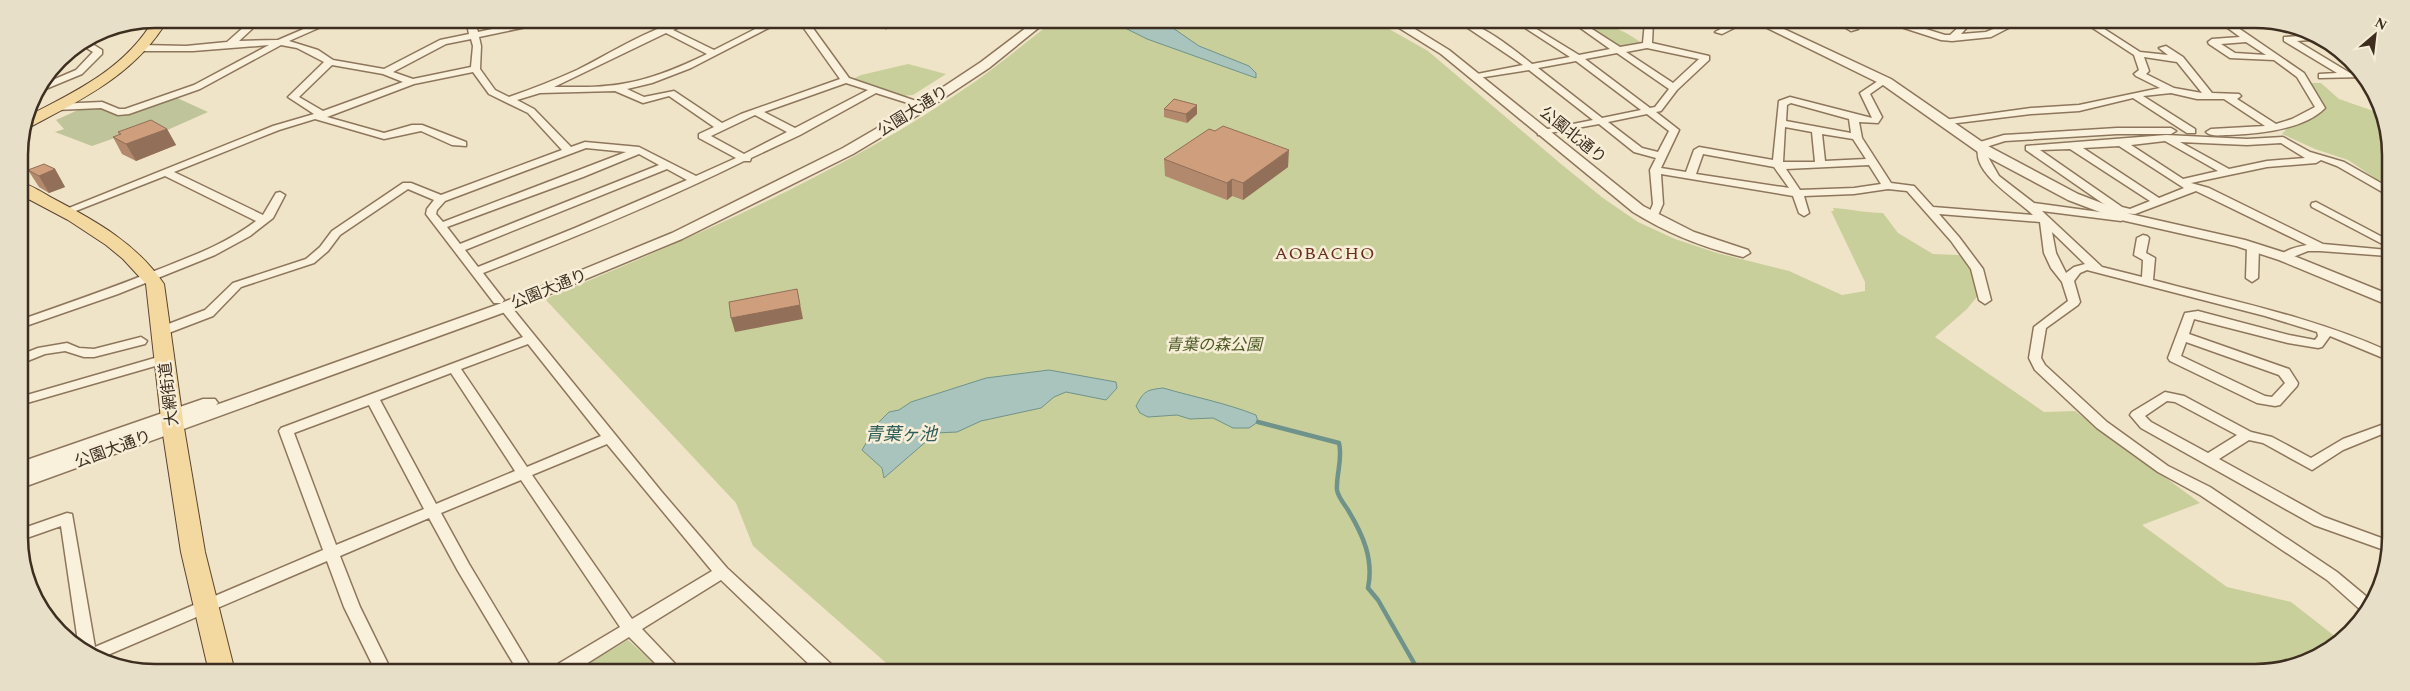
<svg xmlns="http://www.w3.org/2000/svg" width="2410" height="691" viewBox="0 0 2410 691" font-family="Spectral,'Noto Sans JP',serif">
  <rect width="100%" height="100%" fill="#f0e4c8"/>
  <g fill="#c9cf9b">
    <path d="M1053,21H1375L1428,51L1561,164L1603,198L1638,222L1675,239L1717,253L1789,271L1842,295L1865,291V282L1831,211H1834L1833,208C1851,209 1866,213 1883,213L1898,233L1933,254L1959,255L1968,265L1980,293L1967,309L1935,337L2044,412L2075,411L2200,503L2142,525L2227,587L2291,602L2341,641L2338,644L2264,672L893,669L753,546L736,503L545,299C691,238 846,172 976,81C1002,62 1028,41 1053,21Z"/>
    <path d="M1578,22C1605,22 1621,28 1643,44L1619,48Z"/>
    <polygon points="908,64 946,74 913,95 901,96 851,80 861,75"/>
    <polygon points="2307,83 2321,83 2339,99 2382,114 2389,128 2388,183 2378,180 2348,160 2315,149 2282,134 2297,118 2324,108"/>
    <polygon points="628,640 660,669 580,669"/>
  </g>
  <polygon fill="#bfc49a" points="175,97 208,112 147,139 132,132 92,146 55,132 64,129 56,120 87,106 99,107 117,114"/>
  <g fill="#a9c4bc" stroke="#6f938a">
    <polygon points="1116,21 1172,21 1170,26 1199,46 1249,66 1256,73 1256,78 1147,39 1125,28"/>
    <polygon points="1049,370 1116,382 1117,388 1106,400 1066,392 1054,397 1041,408 981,421 957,432 936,433 884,478 882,468 862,450 878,423 889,412 899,410 911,402 986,378"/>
    <path d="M1163,388C1194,397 1226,403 1256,415L1258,422L1249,428H1233L1213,418L1190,419L1177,415L1148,417L1140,413L1136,406C1144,391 1146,390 1163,388Z"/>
  </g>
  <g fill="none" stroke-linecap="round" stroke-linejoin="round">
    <path stroke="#6f938a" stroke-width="4.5" d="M1258,422L1339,443C1343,459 1336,474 1337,490C1338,497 1345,505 1348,510C1363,535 1374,559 1368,588L1378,600L1418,670"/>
    <defs>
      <g id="minor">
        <path d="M241,19H250L254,23L252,29L239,41L278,40L327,19H339L289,41L318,50L333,60L384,69L440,40L469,34L466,19H474L478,32L535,20H549L545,23L479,37L481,46L480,69L495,90L509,97C532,89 555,80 577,70C608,55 663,19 695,20L673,30L714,50L773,20H784L691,68L652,83L627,89L644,97L674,91L722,123L741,114L840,79L798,20H807L849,78L919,102L914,105L876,93L800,135L751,158L750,161H744C659,203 571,239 483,273L504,300L502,303H494L426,214L427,209L434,200L408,189L340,235L328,251L314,263L241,287L213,316L166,334H158L156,331L158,328L205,310L233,283L306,259L320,247L332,231L403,183H411L441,195L562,150L528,113L489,94L473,72L414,84L327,117L384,133L412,125H422L466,142V146L452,145L421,131L384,139L315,119L279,130L174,172L263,215L276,193L280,192L285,195L273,218L250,236L215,255L118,294L20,328V320C66,304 112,288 157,270C192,256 226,244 256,221L165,176L68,214L64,215L59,212L273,126L314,114L288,97L324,62L297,48L281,45L200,89L129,114L118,115L101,108L56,110L51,107L56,104L102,102L119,109H125L194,85L269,45L193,51H142L138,48L142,45L186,46L227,42L245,26L246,24ZM666,33L707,54C682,66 655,78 627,83C603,88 578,87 554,87ZM471,39L473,46L471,67L413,79L393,72L446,44ZM332,65L383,74L403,82L323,111L299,97ZM846,83L868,90L795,128L764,112ZM615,91L643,103L669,96L714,127L699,134V138L736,158L696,176L639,147L585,142L571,147L534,109L517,100L540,93ZM755,115L787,132L744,154L711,136ZM586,148L626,152L443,222L436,214L437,210L445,201ZM639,154L659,165L460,244L447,227L583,177ZM667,169L687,180L575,228L478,267L465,250Z"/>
        <polygon points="891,20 904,20 886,28 882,25"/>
        <polygon points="1407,21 1421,21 1402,29 1398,26"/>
        <path d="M1459,22C1478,20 1516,51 1532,64L1570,57L1516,22H1525L1579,55L1610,49L1572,22H1581L1620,47L1643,43L1645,22H1653L1652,43L1709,56V60L1677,90L1661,111L1656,112L1679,130L1661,168L1686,172L1694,150L1699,147L1773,160L1779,101L1790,97L1872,118L1860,93L1884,77L1887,78V82L1870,94L1882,117L1878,123L1859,122L1862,138L1891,183L1914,186L1933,207L2033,215C2017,199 1973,174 1978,149L1973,148V144L2004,135L2117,128H2171L2176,131L2171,134H2117L2005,141L1986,147L1988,149L1987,155L1999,176L2034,203L2107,213L2111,209L2026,150V146L2166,135L2247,139L2283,137L2310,152L2344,162L2388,187V194L2384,193L2337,166L2321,160L2316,163L2267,167L2191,183L2209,188L2323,244L2388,250V256L2320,251H2308L2288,259H2280L2278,257C2286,249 2297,247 2307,245L2196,191L2135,214L2120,213L2117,214L2126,218L2121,221L2042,211L2102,267L2142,277L2143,260L2134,255L2137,238L2143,235L2147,236L2149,238L2146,253L2155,258L2153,280C2232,301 2313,317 2388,351V360L2330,336L2322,347L2318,348L2288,343L2194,319L2189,334L2289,369L2298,383L2297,386L2280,405L2275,406L2257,403L2170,361L2168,358L2185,313L2198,311L2289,335L2315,340L2318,336L2317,332L2265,316L2087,270L2080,273L2074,281L2080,302L2078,305L2046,328L2041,358L2045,365L2107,422L2168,466L2210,487L2337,572L2373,602L2368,612L2364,613L2327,580L2200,495L2158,472L2097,428L2035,370L2029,358L2034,327L2068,301L2062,282L2051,268L2044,253L2040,222L1939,214L1959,237L1983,269L1991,300L1985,304L1979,300L1971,269L1951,241L1907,191L1888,189L1854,194L1804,196L1809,213L1804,216L1799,213L1793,196L1661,174L1663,204L1656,220H1648L1647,218L1653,204L1650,170L1656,158L1634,152L1599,124L1538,135V131L1593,120L1529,70L1472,79V75L1523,65ZM1647,48L1699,59L1673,83L1626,52ZM1617,53L1669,89L1655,107L1650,108L1585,59ZM1576,61L1641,110L1602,118L1538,68ZM1791,103L1849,119L1851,133L1786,121L1787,105ZM1647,114L1669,131L1658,152L1642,148L1608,122ZM1785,127L1812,132L1815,162H1783ZM1822,134L1853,139L1866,159L1825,161ZM2165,141L2218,171L2183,179L2131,145ZM2180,142L2247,145L2281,143L2305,158L2267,161L2229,169ZM2119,146L2184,188L2159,198L2083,148ZM2070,149L2150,201L2130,209L2122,207L2040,150ZM1703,154L1774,167L1789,188L1696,174ZM1869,165L1881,184L1854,188L1800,190L1786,169ZM2052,232L2085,264L2074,267L2066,273L2056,253ZM2186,342L2279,375L2285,383L2272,397L2265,396L2181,356Z"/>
        <polygon points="1734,22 1746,22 1722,34 1715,32"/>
        <polygon points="1836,22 1847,22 1858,29 1851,31"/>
        <polygon points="1906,22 1915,23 1913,25 1945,35 1950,35 1963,23 1971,23 1961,34 1986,32 2008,23 2018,23 1991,37 1952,41 1941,40 1904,28 1903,26"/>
        <path d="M2085,23H2095L2140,52L2168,55L2159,48L2166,46L2183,57L2212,93L2239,94L2241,96L2237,99L2276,124L2292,119L2315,107L2297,77L2274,60L2230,58L2209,44L2208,42L2212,39L2240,37L2221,23H2231L2304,73L2325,108C2304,130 2257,134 2228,135C2221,135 2211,137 2206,132L2211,129L2265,126L2224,99H2197L2171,93L2143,96L2195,129V133H2187L2133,98L2079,111L2031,114L1941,125L1939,123L1944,120L2031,108L2079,105L2160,88L2136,76L2134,74L2139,70L2134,55ZM2246,42L2266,55L2235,53L2221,44ZM2144,57L2177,62L2202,93L2174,88L2146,74L2149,71Z"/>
        <path d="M2276,23C2296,23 2310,36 2327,46H2321L2309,40L2297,41L2350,73L2361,72L2364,77L2319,78V74L2337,73L2284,41V37L2300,36Z"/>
        <polygon points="86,40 102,50 102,54 82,74 36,93 41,85 76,70 93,52 80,44"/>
        <polygon points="33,191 37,192 37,196 19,204 19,197"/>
        <polygon points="2316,202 2388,240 2388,247 2312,207 2311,205 2312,203"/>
        <polygon points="2253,244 2259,247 2258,278 2252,282 2246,278 2247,247"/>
        <path d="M505,303L509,304L661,491L727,568L831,664L833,669H814L721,580L642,629L680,669H661L629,637L578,669H556L558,664L620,627L521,480L441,513L469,564L532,669L516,668L458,571L429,518L340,556L360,607L390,668H374L344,607L327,561L103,657L78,642L61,526L21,540V529L67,513L72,514L95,647L323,550L279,431L281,428L523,337L499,307ZM528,344L601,436L527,467L461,369ZM451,373L515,471L436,504L380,400ZM369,405L424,509L336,545L294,433ZM607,444L712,571L632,619L532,475Z"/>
        <polygon points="141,337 147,341 145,344 94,357 84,357 65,351 45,354 20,364 20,355 38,348 67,343 79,348 94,349"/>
        <polygon points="165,355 169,356 171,359 169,362 20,405 20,397"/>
        <path d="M2165,392L2184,396L2251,432L2272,437L2311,458L2343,439L2387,423V432L2343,450L2312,470L2263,443L2249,440L2219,459L2324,517L2387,540V551L2314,525L2141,428L2130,415L2132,412ZM2167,401L2175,402L2237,435L2208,453L2151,422L2145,416Z"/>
      </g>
      <g id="tertiary">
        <polygon points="1035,21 1047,21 989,68 918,115 853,154 682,239 511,310 21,488 21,462 203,399 215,399 218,403 216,405 499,304 672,233 843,148 910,109 981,62"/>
        <path d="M1388,21H1402L1449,50L1643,206L1694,232L1748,250L1750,253L1743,257C1704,248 1667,233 1633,212L1441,54Z"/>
        <polygon points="1755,22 1769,22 1891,79 1988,146 2078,194 2130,214 2245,240 2289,254 2388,294 2388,305 2279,260 2236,246 2121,220 2068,200 1978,152 1883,85"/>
      </g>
      <g id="primary">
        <path d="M154,19H168C137,73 83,99 30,127L23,128L26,117C75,92 126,68 154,19Z"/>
        <path d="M19,182C32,185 43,193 54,199C96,221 137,244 164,284L184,428L205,552L234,668H208L181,552L162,428L146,284L123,259L106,245L68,220L19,194Z"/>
      </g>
    </defs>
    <use href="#minor" stroke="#8d765c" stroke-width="3"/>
    <use href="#tertiary" stroke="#8d765c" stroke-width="3"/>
    <use href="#primary" stroke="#5b4430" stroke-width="2"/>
    <use href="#minor" fill="#faf1dc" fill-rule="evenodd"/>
    <use href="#tertiary" fill="#faf1dc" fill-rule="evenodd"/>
    <use href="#primary" fill="#f3d9a0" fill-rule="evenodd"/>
  </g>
  <g fill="#b2896c">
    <polygon points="1164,109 1197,114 1187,123 1164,117"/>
    <polygon points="167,129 176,145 136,161 122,154 113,137 119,135 118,132"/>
    <polygon points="1164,159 1288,167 1243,200 1232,196 1227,200 1165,176"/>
    <polygon points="55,169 65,187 49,193 39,187 28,170"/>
  </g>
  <g fill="#916f58">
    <polygon points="1197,105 1197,114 1187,123 1186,114"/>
    <polygon points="167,129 176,145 136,161 126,144"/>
    <polygon points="1289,150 1288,167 1243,200 1243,183"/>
    <polygon points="55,169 65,187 49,193 39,176"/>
    <polygon points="1232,179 1232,196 1227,200 1227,183"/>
    <polygon points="797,289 803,319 735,332 731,318"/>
  </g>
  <g fill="#cf9f7d" stroke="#916f58">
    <polygon points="1174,99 1197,105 1186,114 1164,109"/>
    <polygon points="151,120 167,129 126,144 113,137 121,134 118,132"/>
    <polygon points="1223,126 1289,150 1243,183 1232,179 1227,183 1164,159 1209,129 1215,131"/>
    <polygon points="44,164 55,169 39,176 28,170"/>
    <polygon points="797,289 800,305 731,318 729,302"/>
  </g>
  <g text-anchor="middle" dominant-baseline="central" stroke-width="5" stroke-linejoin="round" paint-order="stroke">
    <g font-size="16" fill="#3d2e20" stroke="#f7eed8">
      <text transform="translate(913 111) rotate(-32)">公園大通り</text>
      <text transform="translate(1573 135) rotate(39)">公園北通り</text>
      <text transform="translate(549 289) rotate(-22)">公園大通り</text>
      <text transform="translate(169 394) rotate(-97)">大網街道</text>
      <text transform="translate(113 449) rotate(-20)">公園大通り</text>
    </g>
    <g font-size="16" font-style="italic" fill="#4d5a26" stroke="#f7eed8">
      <text x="1214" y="345">青葉の森公園</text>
    </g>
    <g font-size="18" letter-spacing="1" fill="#6b2e1e" stroke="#f7eed8">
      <text x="1325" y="253">AOBACHO</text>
    </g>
    <g font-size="18" font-style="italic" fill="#2f5d5a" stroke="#f7eed8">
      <text x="901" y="434">青葉ヶ池</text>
    </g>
  </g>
  <path d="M0 0H2410V691H0ZM155 28H2255A127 127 0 0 1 2382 155V537A127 127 0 0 1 2255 664H155A127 127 0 0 1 28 537V155A127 127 0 0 1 155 28Z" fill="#e8dfc9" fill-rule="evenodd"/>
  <path fill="none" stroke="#3d2e20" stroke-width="2.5" d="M155 28H2255A127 127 0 0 1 2382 155V537A127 127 0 0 1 2255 664H155A127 127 0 0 1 28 537V155A127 127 0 0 1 155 28Z"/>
  <g transform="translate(2375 35) rotate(28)" stroke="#f7eed8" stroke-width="4" paint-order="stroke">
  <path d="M0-4L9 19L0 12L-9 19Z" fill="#3d2e20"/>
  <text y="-8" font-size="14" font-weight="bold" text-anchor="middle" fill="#3d2e20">N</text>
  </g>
</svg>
